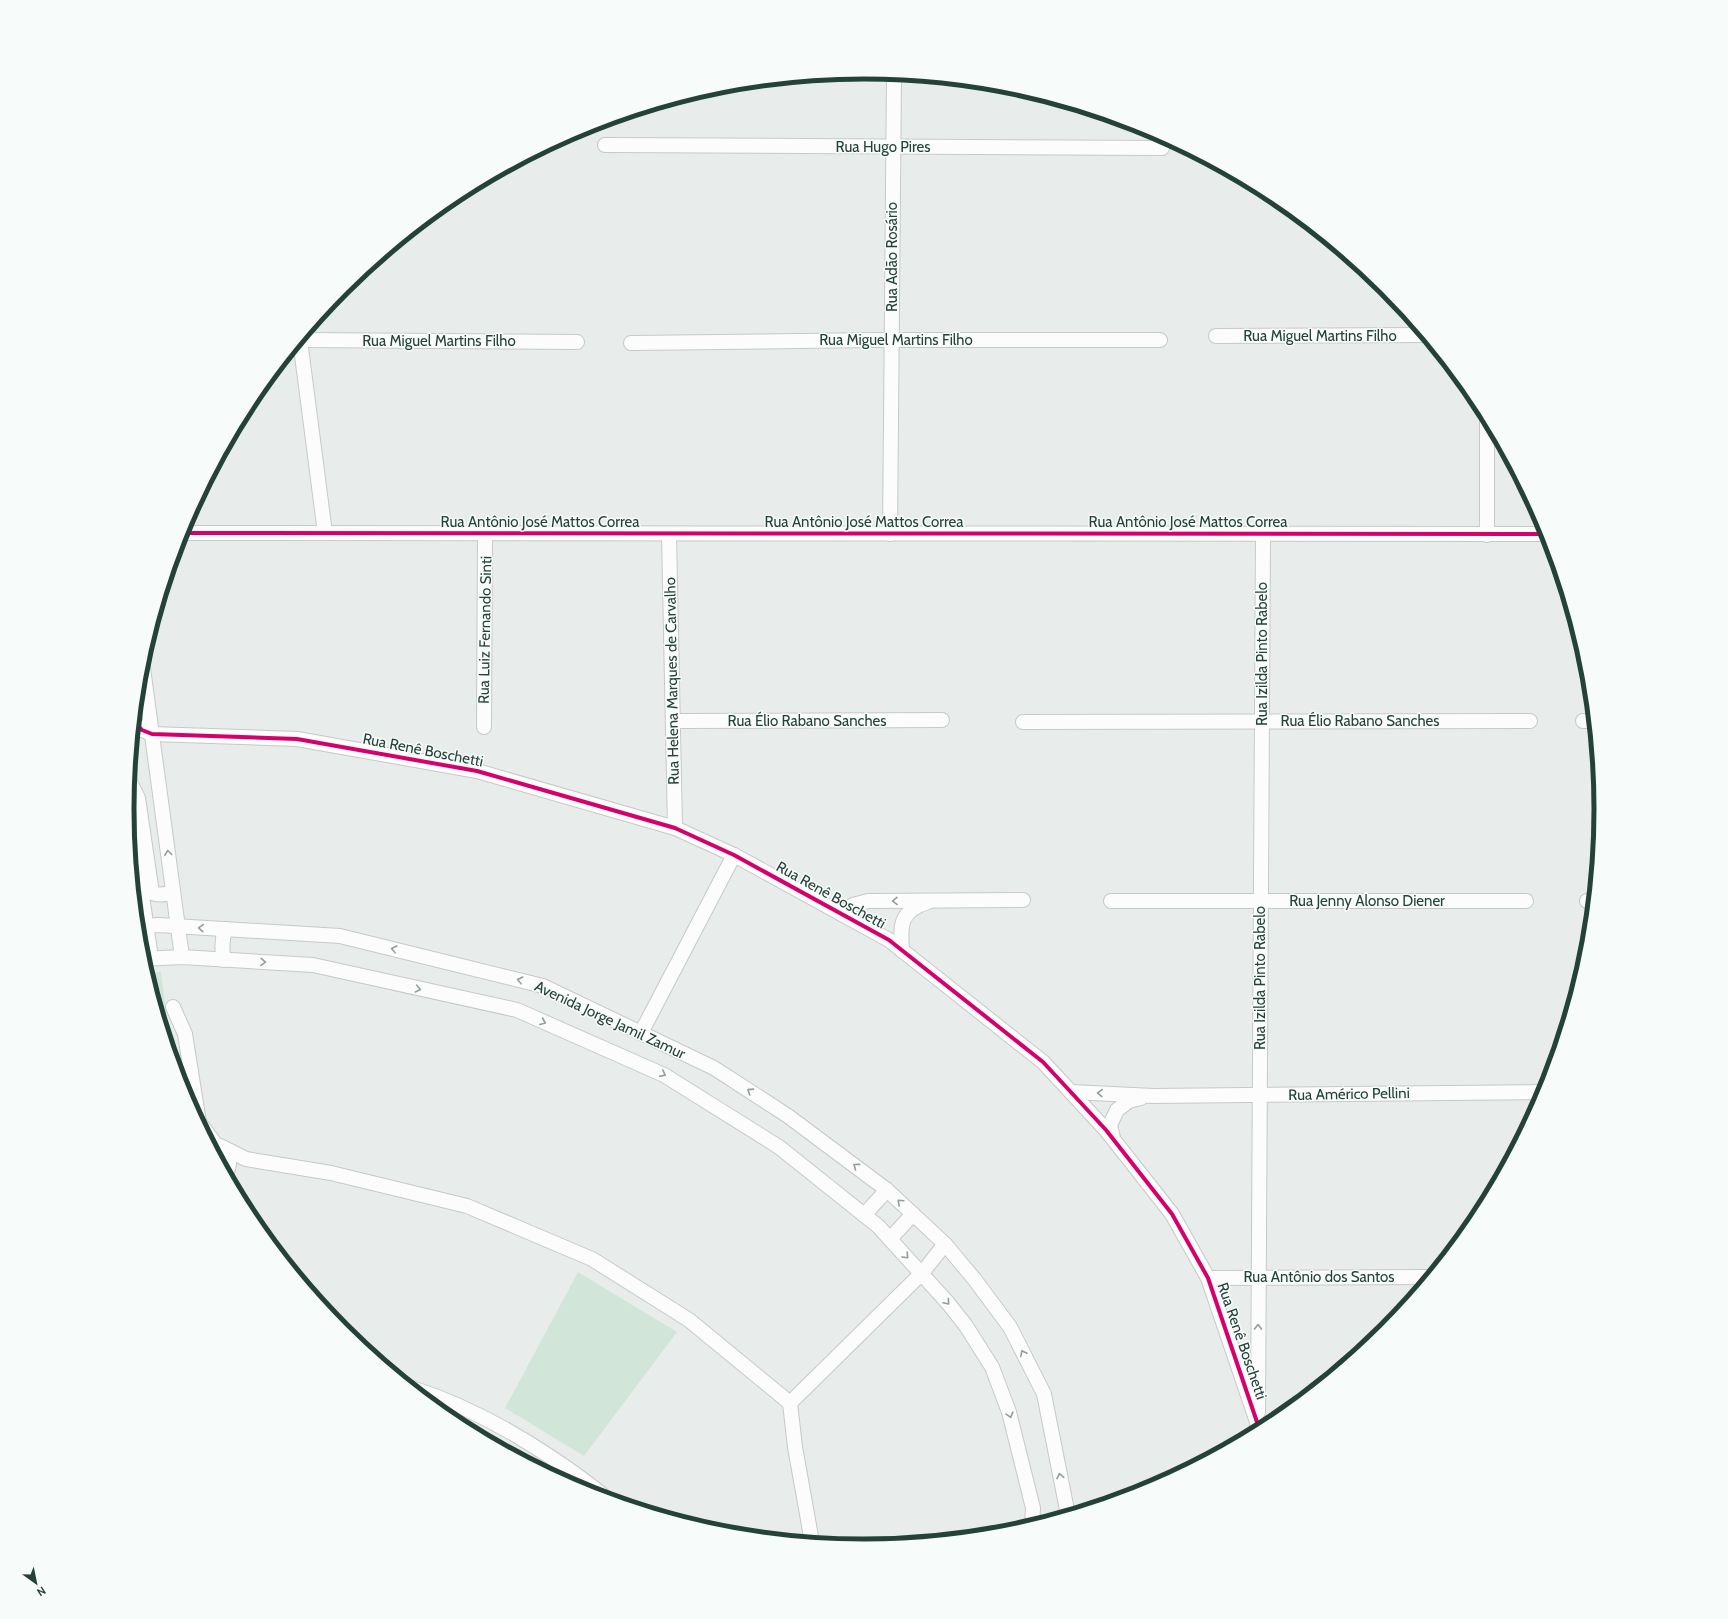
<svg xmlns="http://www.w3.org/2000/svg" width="1728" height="1619" viewBox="0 0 1728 1619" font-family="Cabin,sans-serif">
  <rect width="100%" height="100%" fill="#e8edeb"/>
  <g fill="#d1e6d8">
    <polygon points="161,972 171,1052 147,973"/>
    <polygon points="578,1272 677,1332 584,1456 505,1408"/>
    <polygon points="441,1412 448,1414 561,1480 454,1423"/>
  </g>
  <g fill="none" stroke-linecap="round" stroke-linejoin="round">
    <defs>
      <g id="street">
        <polyline points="605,145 1162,148"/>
        <polyline points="1216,336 1424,335"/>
        <polyline points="300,340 577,342"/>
        <polyline points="300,340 325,533"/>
        <polyline points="631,343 877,340 1160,340"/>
        <polyline points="181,533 1548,534"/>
        <polyline points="669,534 675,828"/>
        <polyline points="890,534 894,75"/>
        <polyline points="1487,535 1487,418"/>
        <polyline points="142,661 182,957"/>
        <polyline points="1583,721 1593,721"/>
        <polyline points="1023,722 1530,721"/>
        <polyline points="135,723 142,730 152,734 297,739 477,771 675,828 734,855 889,940 1043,1062 1106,1130 1172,1214 1208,1278 1257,1422 1258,1431"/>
        <polyline points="673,723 680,721 942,720"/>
        <polyline points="484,727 485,534"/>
        <path d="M129,780L138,798L152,893C160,896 166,895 173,891"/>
        <polyline points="128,799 151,958"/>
        <polyline points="1111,901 1526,901"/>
        <polyline points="1587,901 1592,901"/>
        <polyline points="842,914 853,905 868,901 1023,900"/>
        <polyline points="138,927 158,925 340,936 543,986 714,1068 788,1116 887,1190 945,1244 975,1280 1010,1327 1044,1394 1068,1515"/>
        <path d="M902,951C900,924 900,911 928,902"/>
        <polyline points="142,959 182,957 313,965 517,1010 664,1075 779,1147 878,1226 948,1303 966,1326 992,1367 1009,1412 1033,1508 1032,1525"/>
        <path d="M224,960C221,949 222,940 225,929"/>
        <polyline points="173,1007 185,1034 199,1122"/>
        <polyline points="641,1033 734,855"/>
        <polyline points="1071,1092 1153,1096 1545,1092"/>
        <polyline points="199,1122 216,1145"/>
        <polyline points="1113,1138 1110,1125 1117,1110 1129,1101 1141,1098"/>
        <path d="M211,1145C229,1144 232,1158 227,1172"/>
        <polyline points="224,1148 246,1159 331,1173 467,1206 592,1259 689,1320 790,1403"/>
        <polyline points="864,1215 887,1190"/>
        <polyline points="890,1239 913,1214"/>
        <polyline points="1208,1278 1430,1277"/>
        <path d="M412,1388C462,1404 507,1428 549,1456C570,1470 588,1482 606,1498"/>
        <polyline points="1258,1412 1263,534"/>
        <polyline points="812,1542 795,1447 790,1403 922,1273 945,1244"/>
      </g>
    </defs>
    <use href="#street" stroke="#c5cac8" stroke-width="16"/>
    <use href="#street" stroke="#fcfcfc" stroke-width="14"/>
    <defs>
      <g id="cycleway">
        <polyline points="181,533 1548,534"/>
        <polyline points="135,723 142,730 152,734 297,739 477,771 675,828 734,855 889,940 1043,1062 1106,1130 1172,1214 1208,1278 1257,1422 1258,1431"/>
      </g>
    </defs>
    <use href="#cycleway" stroke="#f7fbf9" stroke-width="6"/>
    <use href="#cycleway" stroke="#d6006c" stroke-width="4"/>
  </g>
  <defs><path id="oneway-chevron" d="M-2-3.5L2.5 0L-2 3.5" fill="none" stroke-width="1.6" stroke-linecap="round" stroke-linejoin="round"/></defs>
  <g stroke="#909f9b">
    <use href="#oneway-chevron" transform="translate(168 853) rotate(-98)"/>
    <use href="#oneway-chevron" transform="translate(895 901) rotate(179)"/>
    <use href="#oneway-chevron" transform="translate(201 928) rotate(-176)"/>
    <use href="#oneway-chevron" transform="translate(394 949) rotate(-166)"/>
    <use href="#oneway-chevron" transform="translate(263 962) rotate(3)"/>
    <use href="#oneway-chevron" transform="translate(520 980) rotate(-166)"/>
    <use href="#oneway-chevron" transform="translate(418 989) rotate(12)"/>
    <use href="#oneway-chevron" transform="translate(543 1022) rotate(23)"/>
    <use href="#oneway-chevron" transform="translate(663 1074) rotate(27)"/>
    <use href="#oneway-chevron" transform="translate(750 1091) rotate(-147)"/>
    <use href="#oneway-chevron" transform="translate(1100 1093) rotate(-177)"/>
    <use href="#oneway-chevron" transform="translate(856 1166) rotate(-143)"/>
    <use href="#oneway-chevron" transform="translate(900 1202) rotate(-137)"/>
    <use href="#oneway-chevron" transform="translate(906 1256) rotate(47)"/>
    <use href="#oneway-chevron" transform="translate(947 1302) rotate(50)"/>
    <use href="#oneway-chevron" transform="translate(1258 1327) rotate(-89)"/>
    <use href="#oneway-chevron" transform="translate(1023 1353) rotate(-117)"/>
    <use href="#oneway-chevron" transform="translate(1010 1415) rotate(74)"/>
    <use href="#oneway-chevron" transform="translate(1060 1476) rotate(-101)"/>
  </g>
  <g text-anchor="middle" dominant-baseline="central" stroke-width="3" stroke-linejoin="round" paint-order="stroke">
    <g font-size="15" fill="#24423a" stroke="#f7fbf9">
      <text x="883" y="147">Rua Hugo Pires</text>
      <text transform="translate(892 257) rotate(-90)">Rua Adão Rosário</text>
      <text x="1320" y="336">Rua Miguel Martins Filho</text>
      <text x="896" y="340">Rua Miguel Martins Filho</text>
      <text x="439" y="341">Rua Miguel Martins Filho</text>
      <text x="540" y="522">Rua Antônio José Mattos Correa</text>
      <text x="864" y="522">Rua Antônio José Mattos Correa</text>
      <text x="1188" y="522">Rua Antônio José Mattos Correa</text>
      <text transform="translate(485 630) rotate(-89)">Rua Luiz Fernando Sinti</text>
      <text transform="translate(1262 654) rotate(-90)">Rua Izilda Pinto Rabelo</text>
      <text transform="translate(672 681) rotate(-91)">Rua Helena Marques de Carvalho</text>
      <text x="807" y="721">Rua Élio Rabano Sanches</text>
      <text x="1360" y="721">Rua Élio Rabano Sanches</text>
      <text transform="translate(423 750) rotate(11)">Rua Renê Boschetti</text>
      <text transform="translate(831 895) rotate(29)">Rua Renê Boschetti</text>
      <text x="1367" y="901">Rua Jenny Alonso Diener</text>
      <text transform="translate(1260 978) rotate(-90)">Rua Izilda Pinto Rabelo</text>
      <text transform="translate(610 1020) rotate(25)">Avenida Jorge Jamil Zamur</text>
      <text transform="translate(1349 1094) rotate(-1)">Rua Américo Pellini</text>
      <text x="1319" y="1277">Rua Antônio dos Santos</text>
      <text transform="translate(1242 1341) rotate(71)">Rua Renê Boschetti</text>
    </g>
  </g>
  <path d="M0 0H1728V1619H0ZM134 809a730 730 0 1 1 1460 0a730 730 0 1 1-1460 0Z" fill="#f7fbf9" fill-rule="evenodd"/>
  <path fill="none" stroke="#24423a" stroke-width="5" d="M134 809a730 730 0 1 1 1460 0a730 730 0 1 1-1460 0Z"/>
  <g transform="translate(36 1583) rotate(147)" stroke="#f7fbf9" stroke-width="3" paint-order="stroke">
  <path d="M0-3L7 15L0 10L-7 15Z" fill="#24423a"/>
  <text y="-6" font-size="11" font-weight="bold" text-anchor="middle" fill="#24423a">N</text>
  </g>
</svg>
